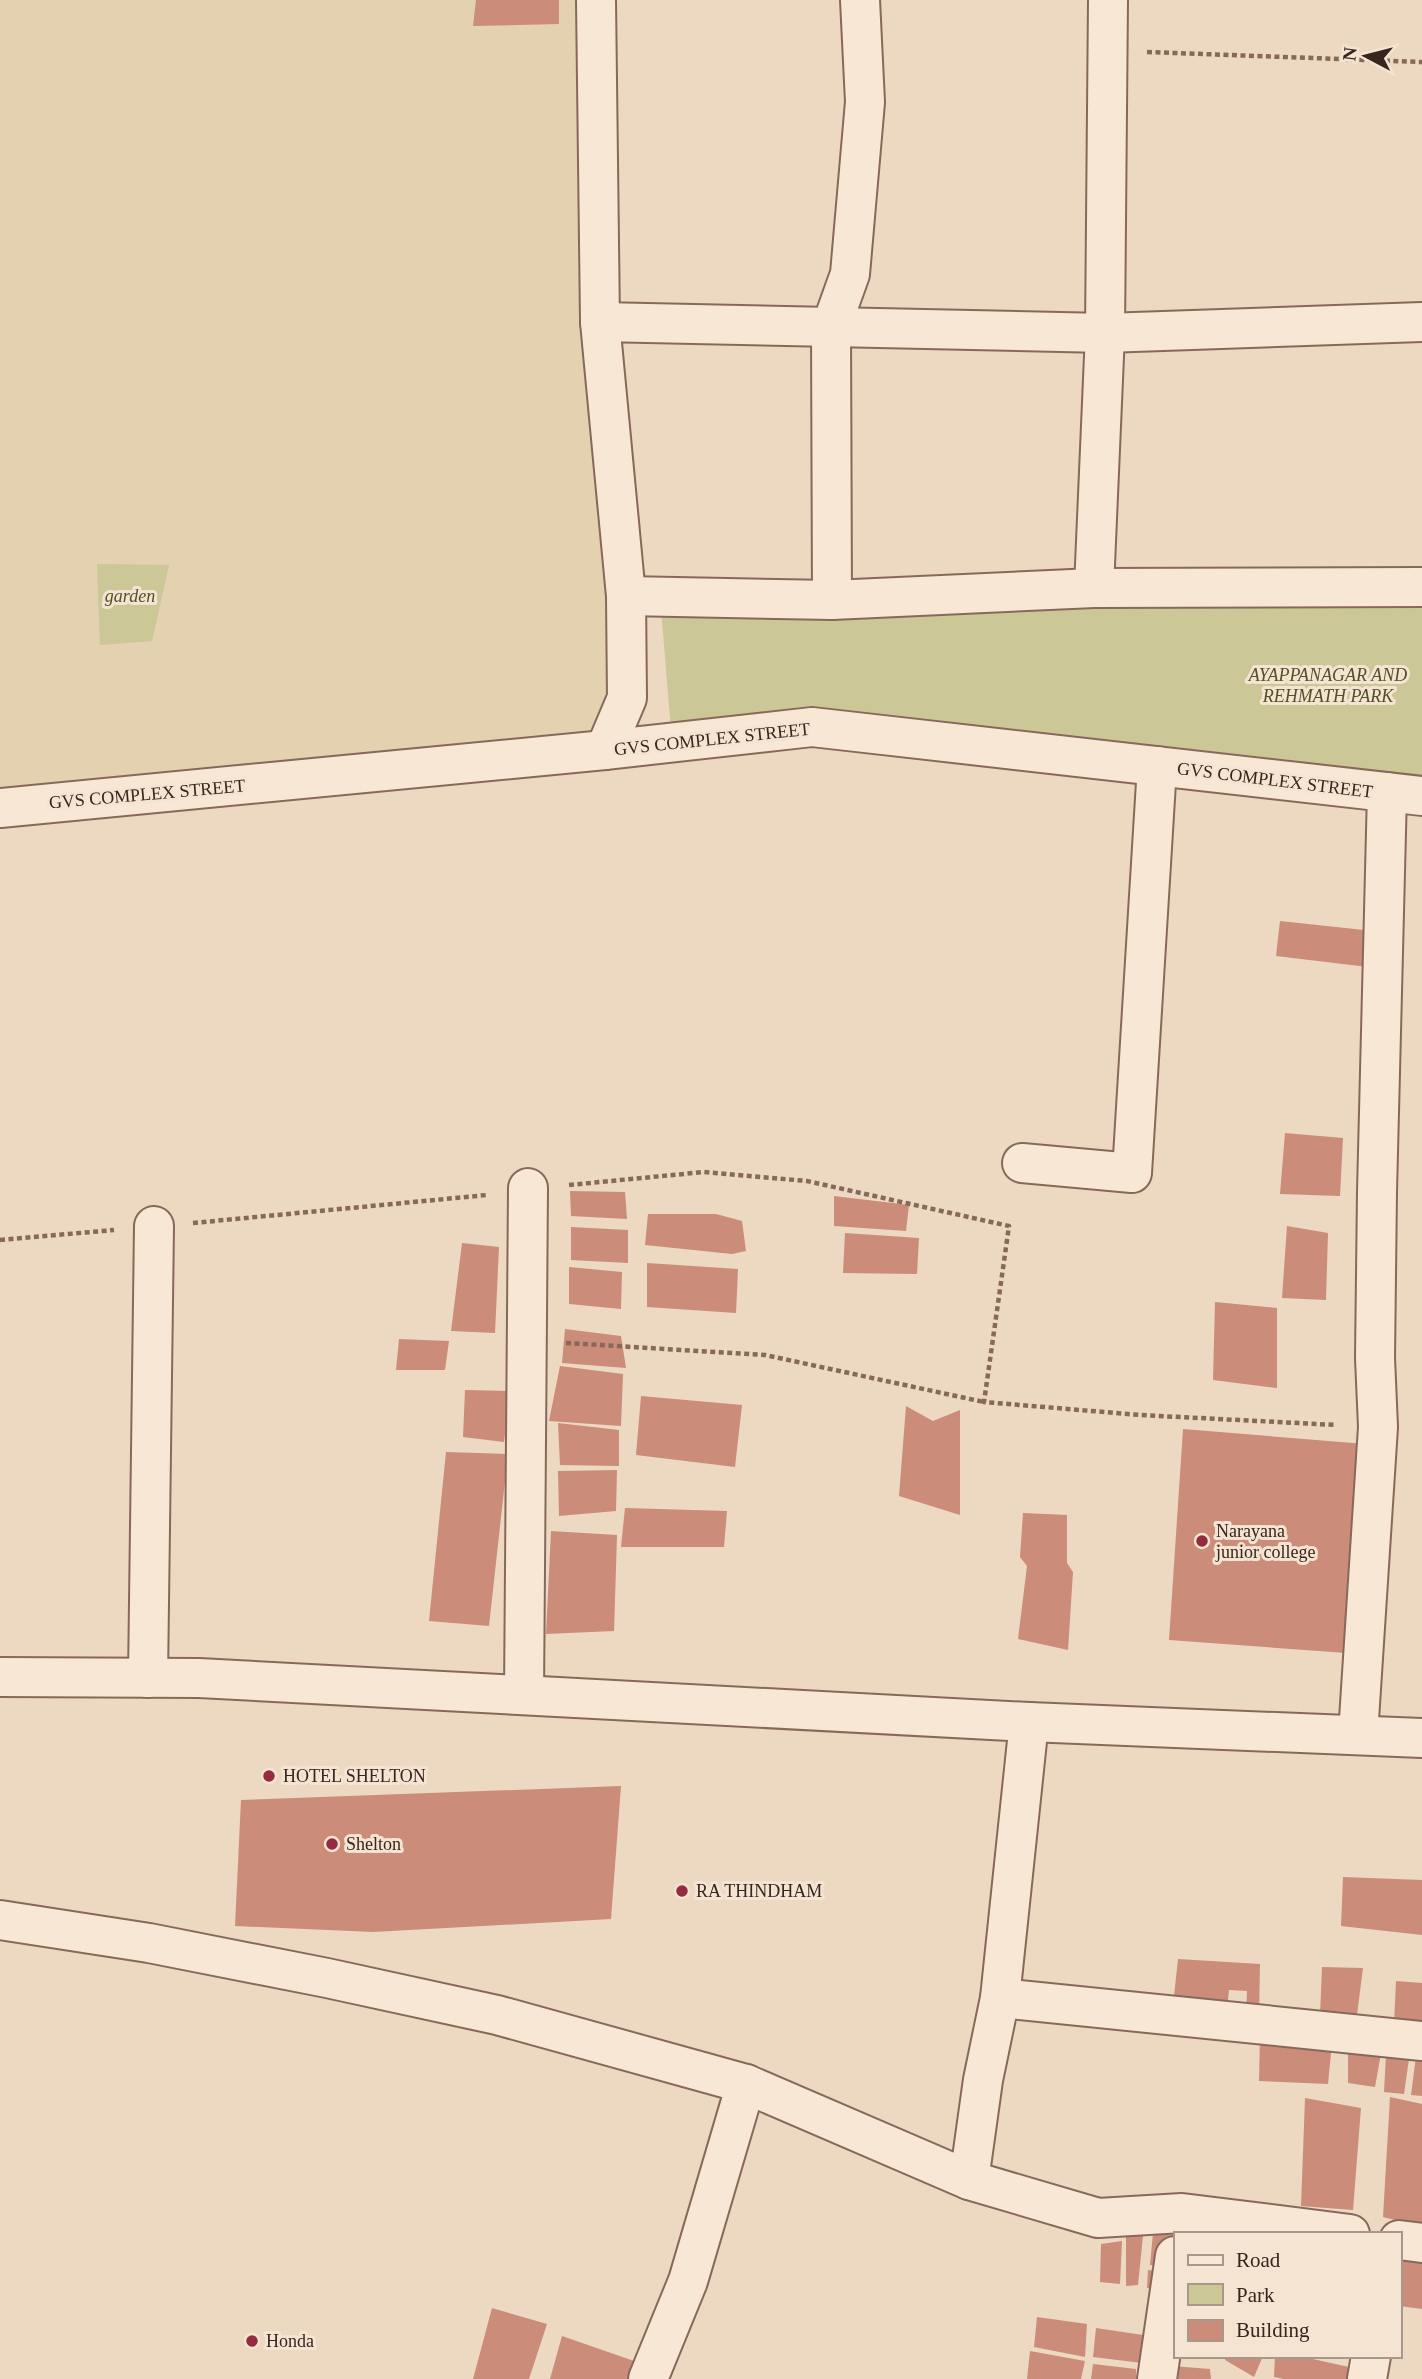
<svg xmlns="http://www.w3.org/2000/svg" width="1422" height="2379" viewBox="0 0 1422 2379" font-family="Georgia,serif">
  <rect width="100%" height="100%" fill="#edd8c2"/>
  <polygon fill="#e3d1b0" points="0,0 609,0 627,698 605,750 0,810"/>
  <g fill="#cbc796">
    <polygon points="97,564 169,565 152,641 100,645"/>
    <polygon points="1422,590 1422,788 1034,753 672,743 661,608"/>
  </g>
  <g fill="#cb8c79">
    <polygon points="476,0 559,0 559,24 473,26"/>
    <polygon points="1280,921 1364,930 1368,967 1276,956"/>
    <polygon points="1285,1133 1343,1138 1340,1196 1280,1194"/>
    <polygon points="570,1191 625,1192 627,1219 571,1216"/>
    <polygon points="834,1196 909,1205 906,1231 834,1226"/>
    <polygon points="648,1214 716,1214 742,1221 746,1251 732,1254 645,1245"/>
    <polygon points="1287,1226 1328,1233 1326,1300 1282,1298"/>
    <polygon points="571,1227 628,1230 628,1263 571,1260"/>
    <polygon points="845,1233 919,1238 917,1274 843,1273"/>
    <polygon points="462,1243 499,1247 495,1333 451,1331"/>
    <polygon points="647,1263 738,1269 736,1313 647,1307"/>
    <polygon points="569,1267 622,1272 621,1309 569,1304"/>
    <polygon points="1215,1302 1277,1308 1277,1388 1213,1380"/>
    <polygon points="565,1329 621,1336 626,1368 562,1363"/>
    <polygon points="399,1339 449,1341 445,1370 396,1370"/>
    <polygon points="560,1366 623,1374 621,1426 549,1421"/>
    <polygon points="465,1390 511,1391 504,1442 463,1437"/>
    <polygon points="641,1396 742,1405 735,1467 636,1455"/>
    <polygon points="906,1406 933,1421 960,1410 960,1515 899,1496"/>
    <polygon points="558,1423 619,1430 619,1466 560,1465"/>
    <polygon points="1183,1429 1365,1444 1346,1653 1169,1640"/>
    <polygon points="446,1452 508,1454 489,1626 429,1621"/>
    <polygon points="617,1470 616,1511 559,1516 558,1471"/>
    <polygon points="625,1508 727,1511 724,1547 621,1547"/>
    <polygon points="1023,1513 1067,1515 1067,1563 1073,1572 1068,1650 1018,1639 1027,1566 1020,1557"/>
    <polygon points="551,1531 617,1535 614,1631 546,1634"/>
    <polygon points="621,1786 611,1919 373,1932 235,1926 241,1800"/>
    <polygon points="1343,1877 1422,1880 1422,1935 1341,1926"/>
    <polygon points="1178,1959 1260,1964 1259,2015 1246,2014 1247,1991 1229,1990 1227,2010 1173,2005"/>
    <polygon points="1322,1967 1363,1968 1357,2015 1339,2013 1320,2016"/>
    <polygon points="1396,1981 1422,1983 1422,2025 1394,2024"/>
    <polygon points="1260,2036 1332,2043 1328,2084 1259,2081"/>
    <polygon points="1348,2044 1382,2048 1375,2087 1348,2083"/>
    <polygon points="1386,2054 1409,2059 1404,2094 1384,2092"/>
    <polygon points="1416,2056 1422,2056 1422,2096 1411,2095"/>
    <polygon points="1390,2097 1422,2104 1422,2227 1383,2217"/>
    <polygon points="1305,2098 1361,2108 1353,2210 1301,2206"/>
    <polygon points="1126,2224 1144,2226 1138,2285 1126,2286"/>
    <polygon points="1153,2233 1175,2235 1174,2267 1150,2265"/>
    <polygon points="1122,2241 1120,2284 1100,2282 1101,2244"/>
    <polygon points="1399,2259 1422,2263 1422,2309 1399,2306"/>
    <polygon points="1148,2270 1169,2273 1166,2291 1147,2288"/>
    <polygon points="492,2308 547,2324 529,2379 473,2379"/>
    <polygon points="1037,2317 1087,2324 1085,2357 1034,2347"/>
    <polygon points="1096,2328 1143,2335 1142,2363 1093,2357"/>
    <polygon points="562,2336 634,2361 627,2379 550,2379"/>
    <polygon points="1030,2351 1085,2361 1081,2379 1027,2379"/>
    <polygon points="1226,2356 1263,2356 1254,2377 1225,2360"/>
    <polygon points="1275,2356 1299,2356 1363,2370 1362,2379 1284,2379 1274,2377"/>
    <polygon points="1093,2364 1136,2369 1136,2379 1091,2379"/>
    <polygon points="1172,2366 1210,2369 1211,2379 1172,2379"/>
  </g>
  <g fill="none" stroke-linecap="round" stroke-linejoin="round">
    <defs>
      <g id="minor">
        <polyline points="596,0 600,322 626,596 627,698 605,750"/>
        <polyline points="600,322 1105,333 1422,322"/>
        <polyline points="1094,588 1105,333 1108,0"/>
        <polyline points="626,596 832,600 1094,588 1422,587"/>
        <polyline points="832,600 831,327 850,274 865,102 860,0"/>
        <polyline points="0,808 605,750 812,727 1422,796"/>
        <polyline points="1022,1163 1132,1173 1157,766"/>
        <polyline points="0,1677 199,1678 1029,1722 1422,1738"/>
        <polyline points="148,1678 154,1226"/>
        <polyline points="524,1695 528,1188"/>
        <polyline points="1358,1735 1378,1427 1375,1358 1377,1192 1387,792"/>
        <polyline points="0,1920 149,1943 327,1978 497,2015 746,2084 969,2180 1098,2218 1182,2213 1350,2234"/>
        <polyline points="1000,1998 1422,2041"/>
        <polyline points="969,2180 983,2080 1000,1998 1029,1722"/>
        <polyline points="1399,2240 1422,2243"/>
        <polyline points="648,2379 688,2281 746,2084"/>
        <polyline points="1157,2379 1175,2256"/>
        <polyline points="1367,2379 1371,2356"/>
      </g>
    </defs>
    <use href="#minor" stroke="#87695a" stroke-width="42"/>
    <g stroke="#87695a" stroke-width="4.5" stroke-dasharray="5 3.5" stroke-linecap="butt">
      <polyline points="1147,52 1422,62"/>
      <polyline points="569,1185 704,1172 807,1181 1009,1226 984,1402 1140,1415 1337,1425"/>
      <polyline points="193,1223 487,1195"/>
      <polyline points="0,1240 114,1230"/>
      <polyline points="566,1343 765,1355 984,1402"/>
    </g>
    <use href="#minor" stroke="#f8e7d5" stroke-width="38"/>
  </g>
  <g fill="#942b3f" stroke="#f5e4d2" stroke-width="2.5">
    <circle cx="1202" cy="1541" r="7"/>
    <circle cx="269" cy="1776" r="7"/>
    <circle cx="332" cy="1844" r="7"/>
    <circle cx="682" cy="1891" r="7"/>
    <circle cx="252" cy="2341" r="7"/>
  </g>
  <g text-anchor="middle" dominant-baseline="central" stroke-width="6" stroke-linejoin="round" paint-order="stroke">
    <g font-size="18" font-style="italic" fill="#505325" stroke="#f5e4d2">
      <text x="130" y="596">garden</text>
      <text x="1328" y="675">AYAPPANAGAR AND<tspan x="1328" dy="21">REHMATH PARK</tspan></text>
    </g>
    <g font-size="18" fill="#37251e" stroke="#f5e4d2">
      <text transform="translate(712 739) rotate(-6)">GVS COMPLEX STREET</text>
      <text transform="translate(1275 780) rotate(7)">GVS COMPLEX STREET</text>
      <text transform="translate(147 794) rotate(-5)">GVS COMPLEX STREET</text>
    </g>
    <g font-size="18" fill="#37251e" stroke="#f5e4d2" text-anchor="start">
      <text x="1216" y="1531">Narayana<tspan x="1216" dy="21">junior college</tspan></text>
      <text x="283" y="1776">HOTEL SHELTON</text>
      <text x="346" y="1844">Shelton</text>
      <text x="696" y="1891">RA THINDHAM</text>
      <text x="266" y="2341">Honda</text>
    </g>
  </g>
  <rect x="1174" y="2232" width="228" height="126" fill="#f5e4d2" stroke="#a9988a" stroke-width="2"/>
  <rect x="1188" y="2255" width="35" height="10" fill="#f8e7d5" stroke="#a9988a" stroke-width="2"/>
  <text x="1236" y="2267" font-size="21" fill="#37251e">Road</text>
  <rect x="1188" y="2284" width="35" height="21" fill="#cbc796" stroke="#a9988a" stroke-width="2"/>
  <text x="1236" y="2302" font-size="21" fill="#37251e">Park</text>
  <rect x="1188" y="2320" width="35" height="21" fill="#cb8c79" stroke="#a9988a" stroke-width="2"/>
  <text x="1236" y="2337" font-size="21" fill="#37251e">Building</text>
  <g transform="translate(1366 56) rotate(277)" stroke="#f5e4d2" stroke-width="5" paint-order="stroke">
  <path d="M0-5L12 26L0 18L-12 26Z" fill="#37251e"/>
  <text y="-10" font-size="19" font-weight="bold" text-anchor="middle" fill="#37251e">N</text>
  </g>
</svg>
